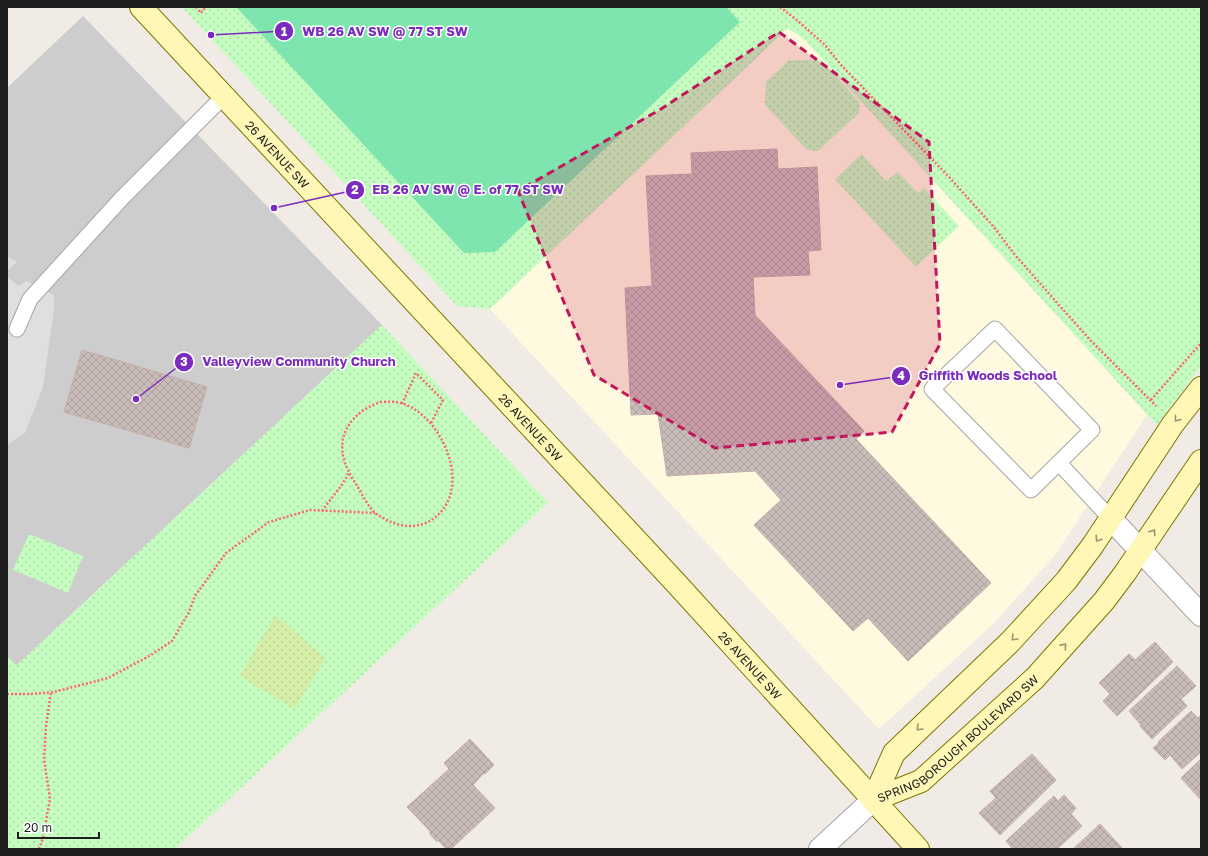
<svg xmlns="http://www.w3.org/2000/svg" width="1208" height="856" viewBox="0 0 1208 856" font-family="'Golos Text',sans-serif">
  <defs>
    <pattern id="park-dots" width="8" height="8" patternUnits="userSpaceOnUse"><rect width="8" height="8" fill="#c4fdbf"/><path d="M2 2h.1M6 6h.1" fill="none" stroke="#a8d8a4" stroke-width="1.8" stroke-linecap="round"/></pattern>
    <pattern id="garden-dots" width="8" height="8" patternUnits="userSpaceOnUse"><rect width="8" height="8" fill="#d5eea7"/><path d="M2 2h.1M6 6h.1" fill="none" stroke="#b6cc8f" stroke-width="1.8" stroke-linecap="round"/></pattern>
    <pattern id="building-cross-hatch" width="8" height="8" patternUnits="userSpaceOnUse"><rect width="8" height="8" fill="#c9bcb8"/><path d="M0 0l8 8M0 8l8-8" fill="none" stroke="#aca19e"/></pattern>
  </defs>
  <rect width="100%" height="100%" fill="#f1ebe5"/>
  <polygon fill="#fffadf" points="788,28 805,40 1147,415 1055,555 994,623 879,729 490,309"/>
  <polygon fill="#cdcdcd" points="83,16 382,325 16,666 7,656 7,88"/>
  <g fill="url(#park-dots)">
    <polygon points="182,7 1201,7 1201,366 1157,425 805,40 788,28 490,309 457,306"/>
    <polygon points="789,60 821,60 860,103 859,113 818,151 807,150 765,105 766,82"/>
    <polygon points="862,154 886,181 898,172 918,193 924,188 959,226 916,267 835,179"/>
    <polygon points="382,325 548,503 175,849 7,849 7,656 16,666"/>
    <polygon points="29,534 83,556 68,593 13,570"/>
  </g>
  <polygon fill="url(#garden-dots)" points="275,615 326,658 294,709 240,676"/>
  <polygon fill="#7de5ad" points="236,7 726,7 740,22 495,252 464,253"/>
  <g fill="#dfdfdf">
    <polygon points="7,256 17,262 7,271"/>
    <polygon points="7,277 19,286 26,281 54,295 54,309 43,387 25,433 7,445"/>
  </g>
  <g fill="url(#building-cross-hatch)" stroke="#c4aea6">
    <polygon points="777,149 778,169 817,167 821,250 808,251 810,275 753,277 755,315 864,431 856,439 991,583 908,661 868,618 853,631 754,525 781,500 755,471 667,476 658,414 631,415 625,288 652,286 646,176 692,174 691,153"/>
    <polygon points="82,350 207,387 189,448 64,412"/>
    <polygon points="1155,642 1173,662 1117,716 1103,701 1110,694 1099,683 1129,654 1135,660"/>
    <polygon points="1177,666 1196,686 1181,699 1187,706 1152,739 1140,726 1141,725 1129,711"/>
    <polygon points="1191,711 1198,718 1201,715 1201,752 1182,769 1170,755 1165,760 1153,748 1159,743 1158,742"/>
    <polygon points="470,739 494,765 485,774 484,773 473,785 495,808 451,849 446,849 439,841 436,841 430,834 430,831 407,807 449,769 444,763"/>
    <polygon points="1032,754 1056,780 1000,835 979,813 996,798 990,791"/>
    <polygon points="1201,759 1201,800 1181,778"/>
    <polygon points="1064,795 1076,808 1071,814 1082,826 1057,849 1043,849 1041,847 1039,849 1013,849 1006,841 1054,796 1058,801"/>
    <polygon points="1100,824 1123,849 1073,849"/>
  </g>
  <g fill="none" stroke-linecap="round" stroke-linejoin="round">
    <defs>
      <g id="lane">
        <polyline points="17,329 30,299 122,198 224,96"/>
        <polygon points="995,329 1092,430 1031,490 932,389"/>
        <polyline points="1059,463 1111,519"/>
      </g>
      <g id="street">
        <polyline points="1111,519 1201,615"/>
        <polyline points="820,849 873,800"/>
      </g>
      <g id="secondary">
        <path id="s1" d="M141,7L675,582L918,849"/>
        <polyline points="873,800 894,753 1010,642 1066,581 1093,545 1173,424 1201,388"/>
        <path id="s2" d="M873,800L921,781L1035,678L1104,601L1125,573L1201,461"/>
      </g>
    </defs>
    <use href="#lane" stroke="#a6a6a6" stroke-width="17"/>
    <use href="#street" stroke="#a6a6a6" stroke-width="24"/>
    <use href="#secondary" stroke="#7c7700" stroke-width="24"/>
    <g stroke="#ff676f" stroke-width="2.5" stroke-dasharray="2 2" stroke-linecap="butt">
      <polyline points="196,7 201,13 206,7"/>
      <polyline points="780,7 798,21 825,45 842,66 950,178 993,226 1015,255 1090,340 1156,406"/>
      <polyline points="1151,400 1201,343"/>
      <path d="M380,402C387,402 394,401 401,403C436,413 465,469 447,503C434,527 408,532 385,519C382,517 377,515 375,513C367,505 362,494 356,484C352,478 348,471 345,463C335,434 353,412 380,402Z"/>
      <polyline points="402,404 416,373 443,400 431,423"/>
      <polyline points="322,511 341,486 349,473"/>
      <polyline points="7,694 30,694 54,692 108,678 151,655 172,641 189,612 195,596 226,553 269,522 310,510 375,513"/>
      <polyline points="39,849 43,838 50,799 44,759 46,726 51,692"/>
    </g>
    <use href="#lane" stroke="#fff" stroke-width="15"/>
    <use href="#street" stroke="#fff" stroke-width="22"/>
    <use href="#secondary" stroke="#fef7b5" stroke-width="22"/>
  </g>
  <defs><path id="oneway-chevron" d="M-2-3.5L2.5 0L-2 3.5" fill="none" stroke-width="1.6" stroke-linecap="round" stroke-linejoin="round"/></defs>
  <g stroke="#9a9672">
    <use href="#oneway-chevron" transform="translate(1177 419) rotate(128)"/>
    <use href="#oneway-chevron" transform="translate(1153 532) rotate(-57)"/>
    <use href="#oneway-chevron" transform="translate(1098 539) rotate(124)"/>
    <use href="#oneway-chevron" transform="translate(1014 638) rotate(134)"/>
    <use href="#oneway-chevron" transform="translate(1064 646) rotate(-48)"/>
    <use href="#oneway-chevron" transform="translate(919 728) rotate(136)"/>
  </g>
  <path fill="#c2185b" fill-opacity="0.2" stroke="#c2185b" stroke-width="3" stroke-dasharray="8 5" stroke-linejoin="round" d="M779,32L929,142L940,344L892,432L715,448L594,375L518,191L661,109Z"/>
  <g text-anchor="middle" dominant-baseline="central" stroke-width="3" stroke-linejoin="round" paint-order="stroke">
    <g font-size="12" fill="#1f1f1f" stroke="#fff">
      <text stroke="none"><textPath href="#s1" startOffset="201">26 AVENUE SW</textPath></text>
      <text stroke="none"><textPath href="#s1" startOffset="573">26 AVENUE SW</textPath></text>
      <text stroke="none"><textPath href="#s1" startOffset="897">26 AVENUE SW</textPath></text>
      <text stroke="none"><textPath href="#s2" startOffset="106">SPRINGBOROUGH BOULEVARD SW</textPath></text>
    </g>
  </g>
  <path fill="none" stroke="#7b2cbf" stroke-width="1.5" d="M211 35L284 31M274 208L355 190M136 399L184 362M840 385L901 376"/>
  <g fill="#7b2cbf" stroke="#fff" stroke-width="1.5">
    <circle cx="211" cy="35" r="4"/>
    <circle cx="274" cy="208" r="4"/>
    <circle cx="136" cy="399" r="4"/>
    <circle cx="840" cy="385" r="4"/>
    <circle cx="284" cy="31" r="10"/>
    <circle cx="355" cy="190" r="10"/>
    <circle cx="184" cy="362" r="10"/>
    <circle cx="901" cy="376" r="10"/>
  </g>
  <g font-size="12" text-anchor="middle" font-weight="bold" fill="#fff">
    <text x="284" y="36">1</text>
    <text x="355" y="194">2</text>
    <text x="184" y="366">3</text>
    <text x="901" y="380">4</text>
  </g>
  <g font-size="13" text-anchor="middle" font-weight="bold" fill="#7b2cbf" stroke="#fff" stroke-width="3" stroke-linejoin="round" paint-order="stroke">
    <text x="385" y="36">WB 26 AV SW @ 77 ST SW</text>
    <text x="468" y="194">EB 26 AV SW @ E. of 77 ST SW</text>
    <text x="299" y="366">Valleyview Community Church</text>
    <text x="988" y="380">Griffith Woods School</text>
  </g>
  <rect width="1208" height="856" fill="none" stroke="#1f1f1f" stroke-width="16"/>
  <path d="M18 832v6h81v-6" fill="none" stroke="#1f1f1f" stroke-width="2"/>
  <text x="24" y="832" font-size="12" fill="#1f1f1f" stroke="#ffffff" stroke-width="3" paint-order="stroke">20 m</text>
</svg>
